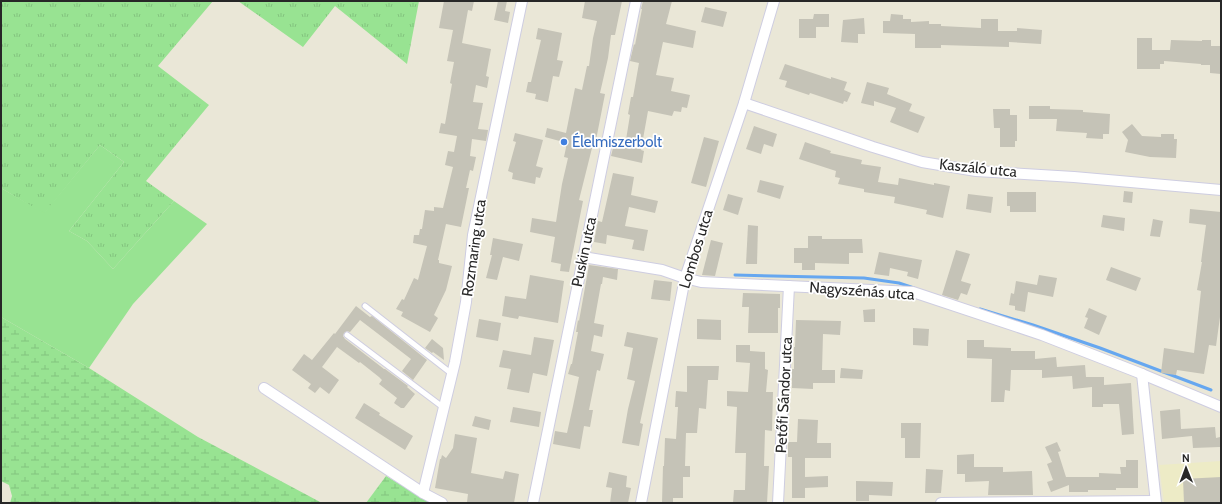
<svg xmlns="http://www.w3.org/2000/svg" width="1222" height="504" viewBox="0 0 1222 504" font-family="Cabin,sans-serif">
  <defs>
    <pattern id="grass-tufts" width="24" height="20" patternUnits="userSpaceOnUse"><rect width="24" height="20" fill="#98e392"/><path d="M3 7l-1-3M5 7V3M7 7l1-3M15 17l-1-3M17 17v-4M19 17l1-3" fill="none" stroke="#83c37e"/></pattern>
    <pattern id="wetland-marsh" width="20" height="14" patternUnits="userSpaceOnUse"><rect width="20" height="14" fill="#98e392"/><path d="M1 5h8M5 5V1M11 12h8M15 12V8" fill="none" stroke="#83c37e"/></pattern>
  </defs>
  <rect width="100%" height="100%" fill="#eae7d7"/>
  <polygon fill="#edebc6" points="1221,461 1221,503 1164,503 1159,465"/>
  <g fill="url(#grass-tufts)">
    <polygon points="1,1 213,1 158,66 209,105 146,181 174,201 113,269 87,241 69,231 124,162 100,145 44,214 1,188"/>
    <polygon points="238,1 419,1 407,64 335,6 303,47"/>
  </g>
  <g fill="url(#wetland-marsh)">
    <polygon points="1,317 89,368 198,437 322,503 10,503 12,496 9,485 1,481"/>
    <polygon points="386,476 432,503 366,503"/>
  </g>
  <polygon fill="#98e392" points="100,145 124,162 69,231 87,241 113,269 174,201 207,224 133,304 89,368 1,317 1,188 44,213"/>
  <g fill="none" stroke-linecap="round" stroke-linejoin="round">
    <g stroke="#66a7f0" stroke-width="3">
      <polyline points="735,275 864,278 899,283 914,288"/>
      <polyline points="980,309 1033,325 1100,348 1211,390"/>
    </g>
  </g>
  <g fill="#c5c3b7">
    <polygon points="444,1 474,1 472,11 468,10 462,43 491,49 486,76 489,77 487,88 476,85 473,102 483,103 478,129 488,130 486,141 472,139 470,156 476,157 473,171 470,170 466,188 469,188 461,227 446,224 438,260 439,260 439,263 452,266 446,290 434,315 438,318 430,332 401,316 403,312 396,309 402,299 404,300 414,278 418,280 427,246 413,243 414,235 419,235 420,229 422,229 425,210 434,211 434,207 443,208 453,167 445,165 448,151 454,152 457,136 439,133 441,123 445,124 452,84 450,83 454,62 447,61 453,30 439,28"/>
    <polygon points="498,1 507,1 505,11 510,12 508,23 494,20"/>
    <polygon points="585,1 622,1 615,35 611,35 608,58 600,93 605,94 596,140 594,140 579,200 583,201 569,272 560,271 561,264 551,262 555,237 530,232 532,218 556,222 562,184 568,158 564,157 567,143 545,137 547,128 566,133 575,88 582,90 587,66 589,66 593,38 597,21 582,18"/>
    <polygon points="643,1 672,1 666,24 696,31 693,48 663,42 656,75 674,78 671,91 690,95 687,108 682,107 681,112 674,111 672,116 648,111 641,150 644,151 642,163 611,156 614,144 625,146 630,115 628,114 631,97 633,97 639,63 630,61 634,44 635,45 642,9 641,9"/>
    <polygon points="705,7 727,12 723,27 701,22"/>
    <polygon points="814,14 829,14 829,27 816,27 816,38 799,38 799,19 813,19"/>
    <polygon points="891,14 903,15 903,19 911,19 911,22 929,21 929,24 941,24 941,26 981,28 981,19 998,19 998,31 1017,31 1017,28 1042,30 1041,44 1009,42 1009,47 941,45 941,48 915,48 915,34 883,33 883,21 890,21"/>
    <polygon points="864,18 865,34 858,34 858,43 841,42 843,20"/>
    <polygon points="538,28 562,33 557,60 563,61 559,77 553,76 548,102 535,99 536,94 526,92 528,82 531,82 541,40 536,39"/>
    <polygon points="1137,38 1152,38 1152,50 1170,50 1171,40 1202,41 1202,40 1211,40 1211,46 1221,46 1221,74 1210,73 1210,65 1201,65 1201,64 1164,61 1164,64 1160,64 1160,69 1137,69"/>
    <polygon points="785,64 831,79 831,77 847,82 844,90 851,93 847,102 844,101 843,104 810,93 809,95 785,87 787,81 779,79"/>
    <polygon points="867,82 889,88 887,94 912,104 909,111 925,117 918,133 890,122 896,108 874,101 874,106 861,103"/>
    <polygon points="1029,106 1050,106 1050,109 1083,110 1083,112 1110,114 1109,134 1103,134 1103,139 1086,138 1087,133 1056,131 1057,119 1029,119"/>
    <polygon points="993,109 1010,109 1010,115 1017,115 1017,141 1015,141 1015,147 1000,147 1000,128 994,128"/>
    <polygon points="1132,124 1142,136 1161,137 1161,134 1174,134 1174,139 1177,139 1176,158 1150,157 1125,152 1128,140 1122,132"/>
    <polygon points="754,126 777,134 773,147 764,144 761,154 746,149"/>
    <polygon points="515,133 543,140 536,166 543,168 540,178 536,177 535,184 512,179 513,173 508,171 516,142 513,141"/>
    <polygon points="704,137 719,141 706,187 691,183"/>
    <polygon points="805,142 831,151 830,153 862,160 861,164 881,167 878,182 898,185 899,178 934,185 934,183 950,186 943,218 926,214 927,210 894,203 895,197 864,192 864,189 838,184 840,178 835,177 836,171 799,159"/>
    <polygon points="613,173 634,177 631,195 658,201 655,213 629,207 625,226 648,230 644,251 632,249 634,240 607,235 606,244 594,242 598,221 602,222"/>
    <polygon points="760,180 784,186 780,199 757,192"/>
    <polygon points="1124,191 1133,192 1132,203 1123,202"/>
    <polygon points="1007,192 1036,192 1036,212 1010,212 1010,206 1007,206"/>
    <polygon points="728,194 743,198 738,215 723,210"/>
    <polygon points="968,194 993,197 991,213 966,209"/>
    <polygon points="1190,209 1221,212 1221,317 1220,317 1216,346 1209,345 1204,374 1177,370 1176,375 1161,373 1164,348 1194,353 1201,291 1197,290 1202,262 1201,262 1206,225 1189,223"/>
    <polygon points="1103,215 1125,218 1124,231 1101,227"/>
    <polygon points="1153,219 1163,221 1160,237 1150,236"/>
    <polygon points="748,225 758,226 757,264 746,264"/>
    <polygon points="808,236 822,236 822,239 862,239 863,253 849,253 849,264 815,263 815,270 802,270 802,263 794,263 794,248 808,248"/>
    <polygon points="493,238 523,244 519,261 503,257 497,280 486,278 492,255 490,255"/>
    <polygon points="711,240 723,243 715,276 702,275"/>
    <polygon points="956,250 970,254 961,281 971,284 967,295 961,293 958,300 942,295"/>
    <polygon points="879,252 922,260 918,279 907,276 908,272 890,268 889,276 874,274"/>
    <polygon points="589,265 618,269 617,280 603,277 602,284 601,284 594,323 604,325 602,337 594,335 591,351 604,354 600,371 597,370 589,410 593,410 590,427 584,426 580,449 553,444 555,431 567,433 573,406 579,377 568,374 571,364 572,364 578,332 576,332 578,320 579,321"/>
    <polygon points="1111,267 1141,278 1136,291 1106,280"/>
    <polygon points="530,275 564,281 558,323 519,316 518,319 502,316 505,296 526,299"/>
    <polygon points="1039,275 1057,278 1053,297 1028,292 1025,312 1015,310 1015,306 1009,305 1011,293 1014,294 1016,281 1037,285"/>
    <polygon points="654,280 672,282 670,301 651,299"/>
    <polygon points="743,293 780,294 780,308 778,308 778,333 748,333 749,307 742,307"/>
    <polygon points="356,306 370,317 372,316 427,360 413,380 402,371 411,359 360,320 350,332 347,331 344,333 343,336 345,339 384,369 385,369 408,386 407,387 415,394 404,408 401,408 394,403 397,398 379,384 382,380 379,377 360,362 359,363 337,347 322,367 339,380 329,394 320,387 315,393 308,388 311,384 292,370 304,354 312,360 334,333 335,334"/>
    <polygon points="1089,308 1107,316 1099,335 1084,328 1088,318 1085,317"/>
    <polygon points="875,309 875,322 864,322 863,310"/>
    <polygon points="479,319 501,323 498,341 476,337"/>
    <polygon points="697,319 721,320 721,340 697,339"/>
    <polygon points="796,320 841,321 840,335 823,334 822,370 835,370 835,383 813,383 813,389 792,388 792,369 794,369 794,347 795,347"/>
    <polygon points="913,328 929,329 928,346 913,345"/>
    <polygon points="627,332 658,338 640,423 643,424 639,446 622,443 628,409 635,381 627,379 633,348 624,346"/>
    <polygon points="534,337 554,340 547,376 533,373 529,393 507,389 511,369 499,367 503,350 531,355"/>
    <polygon points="432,339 443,348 444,360 433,352 432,353 425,348"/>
    <polygon points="967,340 984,340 984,347 1011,348 1011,351 1035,351 1035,359 1056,357 1057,367 1085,365 1086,377 1104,377 1104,385 1131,383 1134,434 1122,435 1119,404 1103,404 1103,407 1092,407 1092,387 1073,389 1072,376 1042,378 1042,370 1011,370 1010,391 1005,390 1004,402 991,402 992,359 967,358"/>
    <polygon points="736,345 750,345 750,351 765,352 765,369 768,370 766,392 773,392 772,431 765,430 764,466 769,466 767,503 733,503 734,490 745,490 746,453 735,453 737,407 727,406 727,391 748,392 750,363 736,362"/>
    <polygon points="687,366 719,366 718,380 708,380 706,409 699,408 697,433 686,433 685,466 690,466 690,477 683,477 683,498 673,498 673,503 662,503 663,466 664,466 665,438 676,439 678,407 675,407 676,391 687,392"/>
    <polygon points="841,368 863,370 862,379 840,378"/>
    <polygon points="364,403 380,413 379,415 413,436 405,450 355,418"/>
    <polygon points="513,407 541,412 539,427 510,422"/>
    <polygon points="1180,409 1181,429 1215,427 1216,438 1220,437 1220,447 1193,448 1192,436 1162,439 1160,411"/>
    <polygon points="475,416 491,420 489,430 472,426"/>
    <polygon points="798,419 818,420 817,443 831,443 831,458 805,458 805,477 828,476 828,487 805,488 805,498 792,498 792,457 788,457 788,442 797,442"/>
    <polygon points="901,423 921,423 920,458 905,458 905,438 901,438"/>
    <polygon points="455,434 477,438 471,473 503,479 505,471 519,474 514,503 467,502 468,494 435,488 440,459 441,459 442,455 446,458 453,448"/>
    <polygon points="1057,442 1061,451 1058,452 1066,477 1099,477 1099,473 1121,474 1120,467 1126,467 1126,460 1138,460 1138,488 1116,488 1116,490 1088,490 1088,492 1069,492 1069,485 1051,492 1047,482 1053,480 1047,464 1052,462 1045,447"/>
    <polygon points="974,454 974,467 1003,467 1003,472 1032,471 1033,495 988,495 989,481 965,482 965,474 957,474 957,455"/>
    <polygon points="926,469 943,470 941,493 925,493"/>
    <polygon points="609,472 627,476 626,487 631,488 628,503 610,503 612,488 606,487"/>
    <polygon points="1221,477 1221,503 1184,503 1183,479"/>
    <polygon points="856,481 893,482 892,496 869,495 869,501 856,501"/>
  </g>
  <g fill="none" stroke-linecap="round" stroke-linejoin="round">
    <defs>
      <g id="lane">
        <polyline points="365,306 452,374"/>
        <polyline points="347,335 444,408"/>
      </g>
      <g id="street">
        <polyline points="744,103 873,147 922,162 976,171 1074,177 1221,190"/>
        <polyline points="583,257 662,270 685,278 701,282 913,292 1042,335 1142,374 1221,407"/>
        <polyline points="1142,374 1156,503"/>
        <polyline points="264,388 423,493 442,503"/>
        <polyline points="423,493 455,362 466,302 473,235 522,1"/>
        <polyline points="533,503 636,1"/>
        <polyline points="641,503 685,278 744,103 774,1"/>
        <polyline points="778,503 789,286"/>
        <polyline points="941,503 1155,501"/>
      </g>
    </defs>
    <use href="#lane" stroke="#cecde1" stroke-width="7"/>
    <use href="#street" stroke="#cecde1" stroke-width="12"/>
    <use href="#lane" stroke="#fff" stroke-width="5"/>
    <use href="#street" stroke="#fff" stroke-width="10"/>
  </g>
  <circle fill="#3f7fe0" stroke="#fff" stroke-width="1.5" cx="564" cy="142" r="4"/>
  <g text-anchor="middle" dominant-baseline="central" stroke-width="3.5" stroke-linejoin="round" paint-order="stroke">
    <g font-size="15" fill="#366cbe" stroke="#fff" text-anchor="start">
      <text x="572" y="142">Élelmiszerbolt</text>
    </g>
    <g font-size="15" fill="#272727" stroke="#fff">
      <text transform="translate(978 168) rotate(6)">Kaszáló utca</text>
      <text transform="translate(474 248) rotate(-82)">Rozmaring utca</text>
      <text transform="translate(696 249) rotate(-73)">Lombos utca</text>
      <text transform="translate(584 252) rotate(-78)">Puskin utca</text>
      <text transform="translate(862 291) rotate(4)">Nagyszénás utca</text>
      <text transform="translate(784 395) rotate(-87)">Petőfi Sándor utca</text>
    </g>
  </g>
  <rect width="1222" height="504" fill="none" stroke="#272727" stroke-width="4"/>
  <g transform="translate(1186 468) rotate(359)" stroke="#ffffff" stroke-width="3" paint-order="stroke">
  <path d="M0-3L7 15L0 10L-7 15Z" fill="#272727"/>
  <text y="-6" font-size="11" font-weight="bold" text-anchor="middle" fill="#272727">N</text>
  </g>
</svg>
